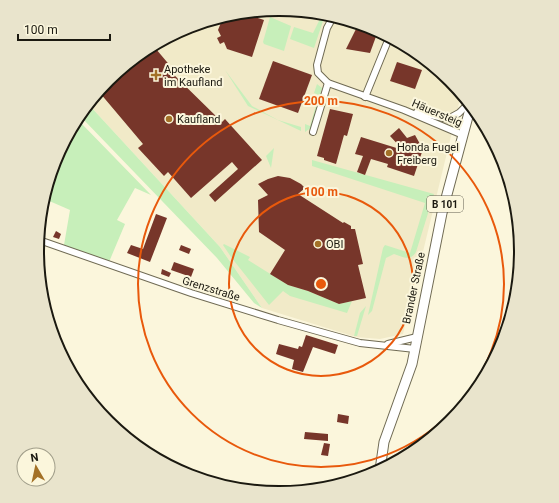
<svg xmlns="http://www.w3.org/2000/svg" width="559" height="503" viewBox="0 0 559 503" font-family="Roboto,sans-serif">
  <rect width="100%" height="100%" fill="#fbf6dc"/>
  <polygon fill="#f1eac8" points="280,9 373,28 451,80 461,95 403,334 380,339 356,337 262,308 220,247 90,106 108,80 187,27"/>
  <g fill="#c7efba">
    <polygon points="270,17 291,26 284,51 264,44 263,42"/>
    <polygon points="321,17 324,18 314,48 290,39 294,27 313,33"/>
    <polygon points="225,70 252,106 278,120 301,127 301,131 248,106"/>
    <polygon points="317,84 322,88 312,127 305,132 305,124 310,126 319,95 314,93"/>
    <polygon points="90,106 220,247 262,308 254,303 217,258 82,118"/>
    <polygon points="80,122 151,195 135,188 117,220 125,224 109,262 64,245 70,210 47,200 56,158"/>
    <polygon points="274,148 271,168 266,156"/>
    <path d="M312,160L434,194L416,252C410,262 403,257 394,254L386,258L372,311L368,315L383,248L385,245L410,253L425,203L312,166Z"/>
    <polygon points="224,244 250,257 248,260 288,285 308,291 339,304 352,301 347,313 290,296 283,291 269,305 231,257 223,245"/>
    <polygon points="366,306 357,336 354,336 360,313"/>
  </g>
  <g fill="#77362a">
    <polygon points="249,15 264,20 252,57 227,49 224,42 220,44 217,38 221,36 218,30 222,20"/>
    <polygon points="358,25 373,28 378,31 370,53 346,49"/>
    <polygon points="156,49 172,68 169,70 222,122 225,119 262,160 215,202 209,195 238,169 232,162 191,198 168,172 164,176 138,148 143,144 100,93 133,64 148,54 149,55"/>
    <polygon points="273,61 312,75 298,113 259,99"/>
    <polygon points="397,62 422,70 415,89 390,81"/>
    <polygon points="330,109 353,114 347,136 344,135 336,164 324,160 324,158 317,156"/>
    <polygon points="399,128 407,138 415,135 420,144 418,145 422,152 414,176 387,167 388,164 371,159 365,175 357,172 363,156 355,154 361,137 403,150 390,136"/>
    <polygon points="278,176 290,178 301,184 305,188 298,194 343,223 344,222 351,226 351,229 355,229 363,264 358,265 366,298 339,304 308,291 288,285 270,274 285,250 259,232 258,200 268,195 258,184 268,179"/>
    <polygon points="156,214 167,218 150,262 127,253 131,245 143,249"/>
    <polygon points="56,231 61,234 59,239 53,237"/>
    <polygon points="181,245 191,249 189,254 179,250"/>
    <polygon points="174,262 194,269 191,277 171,270"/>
    <polygon points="162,269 171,273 169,277 161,274"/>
    <polygon points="306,335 338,345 335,354 313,347 303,372 292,369 294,360 276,354 279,344 298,349 299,346 302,347"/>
    <polygon points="338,414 349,416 348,424 337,422"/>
    <polygon points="305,432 328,434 328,441 304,439"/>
    <polygon points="324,443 330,444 328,456 321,455"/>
  </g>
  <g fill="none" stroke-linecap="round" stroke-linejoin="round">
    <defs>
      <g id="street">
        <polyline points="332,19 327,28 317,65 318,73 328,83 404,110 463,135"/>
        <polyline points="365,97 389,38"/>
        <polyline points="417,112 448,119 466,126"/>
        <polyline points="448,119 459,113 467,105"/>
        <polyline points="313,132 328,83"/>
        <polyline points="39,240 191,293 278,320 360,343 415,349"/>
        <polyline points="388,344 417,337"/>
      </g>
      <polyline id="primary" points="380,470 384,442 412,364 442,213 470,109"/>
    </defs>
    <use href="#street" stroke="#6f6a53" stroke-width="8"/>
    <use href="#primary" stroke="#6f6a53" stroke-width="11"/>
    <use href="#street" stroke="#fff" stroke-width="6"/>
    <use href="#primary" stroke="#fff" stroke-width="9"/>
  </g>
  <g fill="none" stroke="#e8590c" stroke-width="2">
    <circle cx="321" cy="284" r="92"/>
    <circle cx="321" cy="284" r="183"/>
  </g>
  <g fill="#a37127" stroke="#fbf6dc" stroke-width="1.5">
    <path d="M154 69h4v4h4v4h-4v4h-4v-4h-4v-4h4z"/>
    <circle cx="169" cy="119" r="4"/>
    <circle cx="389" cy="153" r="4"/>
    <circle cx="318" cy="244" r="4"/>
  </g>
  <g text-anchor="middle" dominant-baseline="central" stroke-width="4" stroke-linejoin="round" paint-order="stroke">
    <rect fill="#fbf6dc" stroke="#5e5b4d" stroke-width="1" x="427" y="196" width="36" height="16" rx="3"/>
    <g font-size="10" font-weight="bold" fill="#1b1910">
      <text x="445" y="204">B 101</text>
    </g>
    <g font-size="11" fill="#1b1910" stroke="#fbf6dc" text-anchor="start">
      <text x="164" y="69">Apotheke<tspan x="164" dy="13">im Kaufland</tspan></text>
      <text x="177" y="119">Kaufland</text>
      <text x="397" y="147">Honda Fugel<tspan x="397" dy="13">Freiberg</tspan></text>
      <text x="326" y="244">OBI</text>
    </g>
    <g font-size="11" fill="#1b1910" stroke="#fbf6dc">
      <text transform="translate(437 113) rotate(23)">Häuersteig</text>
      <text transform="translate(414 288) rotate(-78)">Brander Straße</text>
      <text transform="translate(211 289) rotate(17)">Grenzstraße</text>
    </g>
  </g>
  <path d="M0 0H559V503H0ZM44 251a235 235 0 1 1 470 0a235 235 0 1 1-470 0Z" fill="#e9e4cc" fill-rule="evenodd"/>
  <path fill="none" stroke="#1b1910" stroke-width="2" d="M44 251a235 235 0 1 1 470 0a235 235 0 1 1-470 0Z"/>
  <circle cx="321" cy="284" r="6" fill="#e8590c" stroke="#fbf6dc" stroke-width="2"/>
  <g font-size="12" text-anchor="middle" font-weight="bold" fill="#e8590c" stroke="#fbf6dc" stroke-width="4" stroke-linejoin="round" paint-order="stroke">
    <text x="321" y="105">200 m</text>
    <text x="321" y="196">100 m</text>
  </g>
  <g transform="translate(36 467) rotate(351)"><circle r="19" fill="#fbf6dc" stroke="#a19e8a"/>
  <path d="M0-3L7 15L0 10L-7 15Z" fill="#a37127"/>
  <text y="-6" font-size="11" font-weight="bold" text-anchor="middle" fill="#1b1910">N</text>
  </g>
  <path d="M18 34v6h92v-6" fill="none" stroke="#1b1910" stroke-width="2"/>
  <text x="24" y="34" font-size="12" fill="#1b1910" stroke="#fbf6dc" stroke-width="3" paint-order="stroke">100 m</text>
</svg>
